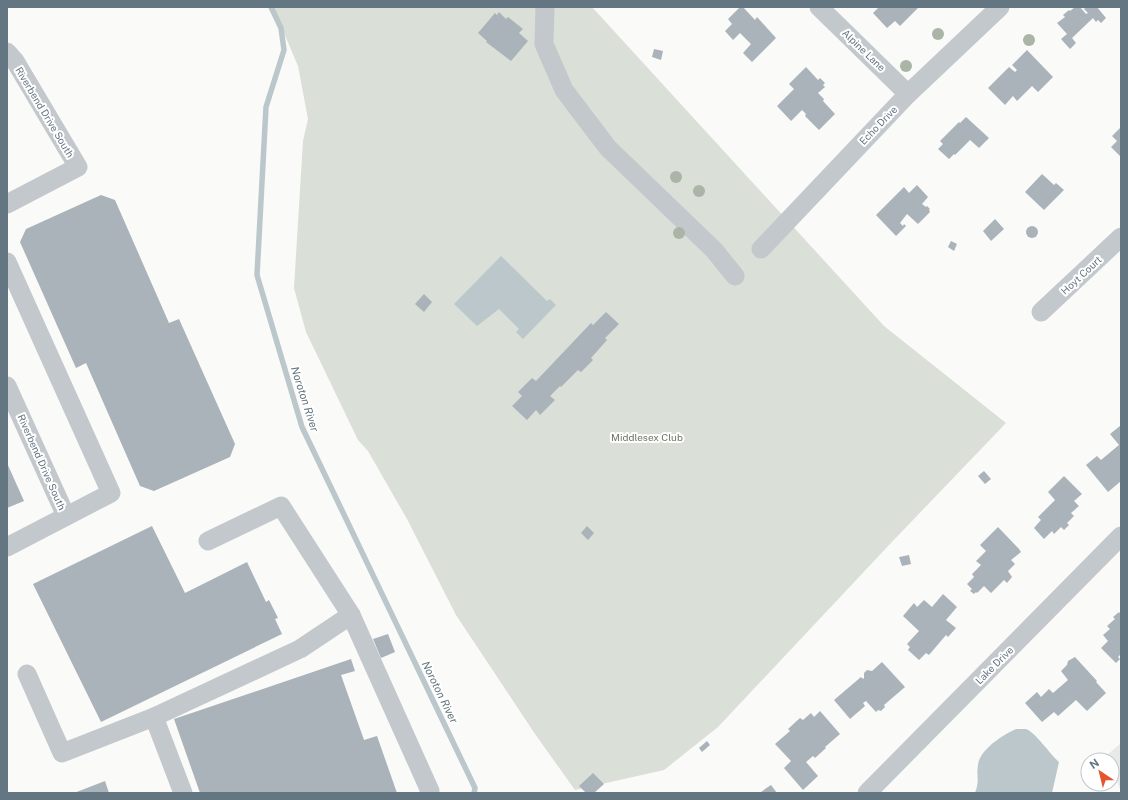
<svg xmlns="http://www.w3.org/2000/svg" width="1128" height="800" viewBox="0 0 1128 800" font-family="'Public Sans',sans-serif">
  <rect width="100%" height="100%" fill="#fafaf8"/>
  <polygon fill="#e8e9e9" points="1121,743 1121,791 1112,769 1112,760 1108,760 1106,756"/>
  <polygon fill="#dadfd7" points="273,7 592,7 884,326 1006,423 889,545 718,727 664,770 575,790 535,734 456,615 407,519 368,451 358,440 306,332 294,288 303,141 308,119 298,66"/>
  <g fill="#bbc7cb">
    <polygon points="501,256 547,301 550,299 556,305 523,339 516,332 519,329 499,309 477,326 454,304"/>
    <path d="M1016,729C1019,729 1023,729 1026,729C1035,732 1050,754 1059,762L1052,793H975C980,780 976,777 978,765C980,749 1003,735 1016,729Z"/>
  </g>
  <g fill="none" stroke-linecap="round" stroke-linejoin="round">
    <polyline stroke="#bbc7cb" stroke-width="5.5" points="271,7 281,28 284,50 266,107 257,275 302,427 475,788 474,793"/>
  </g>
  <g fill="#aab3b9">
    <polygon points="740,7 743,7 755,20 757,17 776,38 752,62 743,53 751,44 740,33 733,40 725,31 732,24 728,19"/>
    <polygon points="879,7 919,7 900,26 895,21 887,28 873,13"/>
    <polygon points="1075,7 1080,7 1086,14 1088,13 1084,9 1086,7 1097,7 1106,18 1101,23 1098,20 1096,22 1093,18 1072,38 1076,43 1070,49 1061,39 1067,34 1057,23 1065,17 1063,15 1069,10 1070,11"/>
    <polygon points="499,12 506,19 508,17 523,29 519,33 528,41 511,61 486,42 487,41 478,33 495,13 497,15"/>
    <polygon points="654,49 663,51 661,60 652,57"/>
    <polygon points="1027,50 1053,77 1038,92 1032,86 1017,101 1013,96 1005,105 988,88 1009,67 1015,72 1017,70 1012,65"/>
    <polygon points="806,67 818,80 820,78 825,83 823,85 825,87 818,93 824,99 823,101 835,114 819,130 805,116 806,114 802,110 791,121 777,106 794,89 789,84"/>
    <polygon points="966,117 989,138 979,148 970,140 955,155 954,154 949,159 938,149 943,144 940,141 959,122 960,123"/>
    <polygon points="1121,127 1121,157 1111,147 1117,141 1112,136"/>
    <polygon points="1042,174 1054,185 1056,183 1064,190 1044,210 1025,192"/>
    <polygon points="917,185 928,197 922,204 926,207 927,206 930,209 929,210 930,212 918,224 907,214 900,223 903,226 904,224 906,226 896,236 876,215 904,187 909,193"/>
    <polygon points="101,195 115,200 169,323 179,319 235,444 230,457 154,491 140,486 86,363 76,368 20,242 26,229"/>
    <polygon points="995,219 1004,229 991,241 983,231"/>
    <circle cx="1032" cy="232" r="6"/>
    <polygon points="951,241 957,244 954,251 948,247"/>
    <polygon points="424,294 432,302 424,312 415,304"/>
    <polygon points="606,312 619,324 605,338 607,340 591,358 593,360 581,372 578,370 561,387 560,386 550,396 555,400 540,415 536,410 527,420 512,406 522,396 518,392 532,378 536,381 591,323 593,325"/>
    <polygon points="1120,426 1121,427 1121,481 1108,492 1086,465 1097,456 1101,460 1119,445 1110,434"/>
    <polygon points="7,463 24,501 7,508"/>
    <polygon points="984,471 991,479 985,484 978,476"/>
    <polygon points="1064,476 1082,494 1074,501 1079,506 1071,513 1074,516 1067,523 1069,525 1064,530 1061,527 1054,534 1052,531 1044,539 1034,528 1041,520 1038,517 1055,500 1048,492"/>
    <polygon points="152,526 185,593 247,562 266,602 269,600 278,618 275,619 282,634 101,722 33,584"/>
    <polygon points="587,526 594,533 588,540 581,533"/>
    <polygon points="998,527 1019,549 1021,552 1011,560 1015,564 1008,571 1012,577 1007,583 1004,580 991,593 984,586 977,593 976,592 974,594 970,591 972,589 967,584 974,577 972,574 981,565 976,561 986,551 980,545"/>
    <polygon points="909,555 911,564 902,566 899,557"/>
    <polygon points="943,594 957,607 946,620 956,628 948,637 946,635 929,655 926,653 919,660 908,650 910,647 907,644 919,631 903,616 914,603 917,607 924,600 932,607"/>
    <polygon points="1119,612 1121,615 1121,656 1120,655 1118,657 1120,659 1116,663 1101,648 1108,641 1103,635 1110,629 1107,626 1115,619 1113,617"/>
    <polygon points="388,634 395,652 381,658 373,639"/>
    <polygon points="1075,657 1097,681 1096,682 1106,693 1087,711 1076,700 1058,716 1054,712 1042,722 1025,703 1037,692 1041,697 1049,689 1053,693 1068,680 1061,671 1067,665 1068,661"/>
    <polygon points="351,659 355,671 341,675 364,740 377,736 397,793 200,793 174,719"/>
    <polygon points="882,662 905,687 884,705 885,707 881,711 878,710 876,712 866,701 863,703 865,706 850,719 834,700 861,677 863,679 864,678 864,673 867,670 872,671"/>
    <polygon points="820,711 840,734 825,747 826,748 815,758 813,756 806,762 818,776 803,790 784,768 791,761 775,744 790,731 788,729 800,718 803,720 811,713 814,717"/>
    <polygon points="707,741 710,745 702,752 699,748"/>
    <polygon points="593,773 604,784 594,793 586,793 579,786"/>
    <polygon points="105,781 109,793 74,793"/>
    <polygon points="771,785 777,793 760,793 765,789"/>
  </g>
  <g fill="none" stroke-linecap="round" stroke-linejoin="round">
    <g stroke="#c3c8cc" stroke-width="19">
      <polyline points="545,7 544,44 564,90 608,148 714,250 735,276"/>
      <polyline points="819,7 908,94"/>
      <polyline points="7,52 15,61 78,167 7,204"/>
      <polyline points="761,249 908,94 1000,7"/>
      <polyline points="7,262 111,493 7,547"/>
      <polyline points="1041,312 1121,237"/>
      <polyline points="7,386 66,516"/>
      <polyline points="208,541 281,506 351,615 430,791 429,793"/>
      <polyline points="27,674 62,753 154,717 300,649 351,615"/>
      <polyline points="154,717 183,793"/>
      <polyline points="867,793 1121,536"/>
    </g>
  </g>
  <g fill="#aab4a7">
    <circle cx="938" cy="34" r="6"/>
    <circle cx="1029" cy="40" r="6"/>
    <circle cx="906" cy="66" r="6"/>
    <circle cx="676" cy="177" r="6"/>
    <circle cx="699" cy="191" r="6"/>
    <circle cx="679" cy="233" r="6"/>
  </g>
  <g text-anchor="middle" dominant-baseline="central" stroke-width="4" stroke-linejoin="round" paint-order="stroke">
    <g font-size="10" fill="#657683" stroke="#fff">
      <text transform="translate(864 50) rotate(44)">Alpine Lane</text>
      <text transform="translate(45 112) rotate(59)">Riverbend Drive South</text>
      <text transform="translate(878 125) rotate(-46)">Echo Drive</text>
      <text transform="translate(1081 275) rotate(-43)">Hoyt Court</text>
      <text transform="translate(42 462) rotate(66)">Riverbend Drive South</text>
      <text transform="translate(994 665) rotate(-45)">Lake Drive</text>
    </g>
    <g font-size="10" fill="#687a64" stroke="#fff">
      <text x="647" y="437">Middlesex Club</text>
    </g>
    <g font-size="11" font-style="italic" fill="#60757c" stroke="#fff">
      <text transform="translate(305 399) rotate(72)">Noroton River</text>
      <text transform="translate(440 692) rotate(64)">Noroton River</text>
    </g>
  </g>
  <rect width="1128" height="800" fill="none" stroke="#657683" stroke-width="16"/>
  <g transform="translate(1100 772) rotate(325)"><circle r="19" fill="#ffffff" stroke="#c1c8cd"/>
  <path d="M0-3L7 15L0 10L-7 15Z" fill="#e4572e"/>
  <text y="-6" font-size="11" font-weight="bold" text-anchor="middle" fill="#657683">N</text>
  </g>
</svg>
